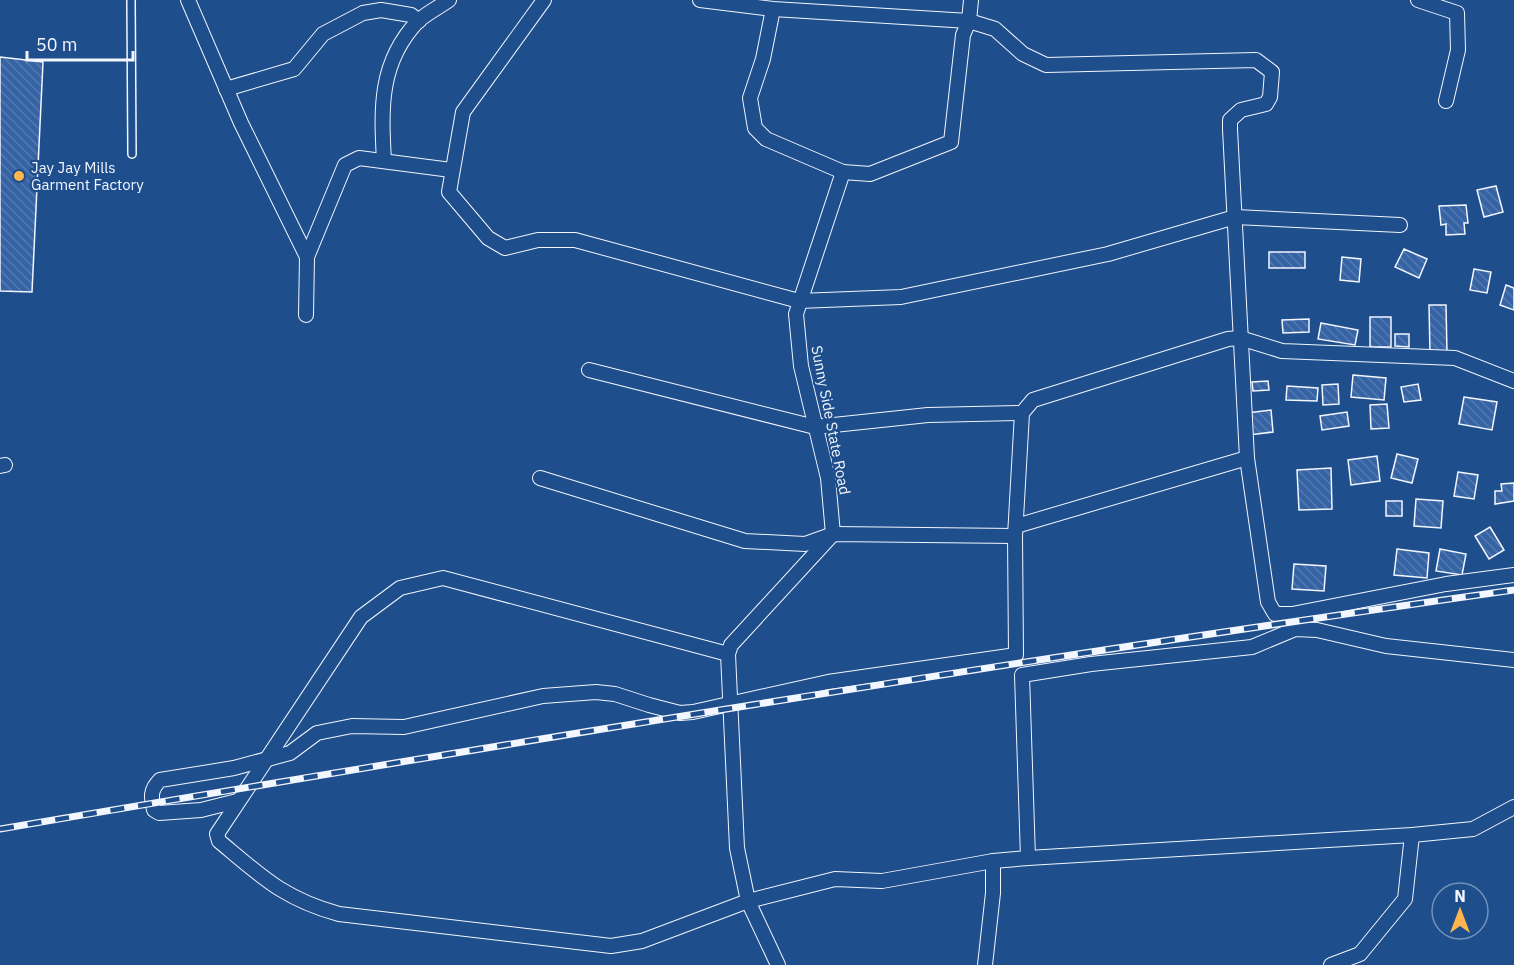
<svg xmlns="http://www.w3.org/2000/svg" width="1514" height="965" viewBox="0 0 1514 965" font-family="'IBM Plex Sans',sans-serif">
  <defs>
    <pattern id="building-back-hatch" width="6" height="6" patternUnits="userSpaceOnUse" patternTransform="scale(1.5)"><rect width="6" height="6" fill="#3563a3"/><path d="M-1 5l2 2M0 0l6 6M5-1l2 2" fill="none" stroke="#537ab1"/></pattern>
  </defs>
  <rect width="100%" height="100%" fill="#1f4e8c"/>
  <g fill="url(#building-back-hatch)" stroke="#f2f6ff" stroke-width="1.5">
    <polygon points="0,57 43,62 32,292 0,291"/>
    <polygon points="1496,186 1503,212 1484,217 1477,190"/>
    <polygon points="1466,205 1468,223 1464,223 1465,234 1446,235 1446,224 1441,225 1439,206"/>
    <polygon points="1404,249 1427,259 1419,278 1395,267"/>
    <rect x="1269" y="252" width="36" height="16"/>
    <polygon points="1342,257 1361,259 1359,282 1340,280"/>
    <polygon points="1474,269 1491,272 1487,293 1470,290"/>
    <polygon points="1506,285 1514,288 1514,310 1500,305"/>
    <polygon points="1429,305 1446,305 1447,353 1430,353"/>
    <rect x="1370" y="317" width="21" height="30"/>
    <polygon points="1309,319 1309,332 1283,333 1282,320"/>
    <polygon points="1321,323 1358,330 1355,345 1318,339"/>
    <polygon points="1395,334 1409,334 1409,347 1395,346"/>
    <polygon points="1353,375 1386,378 1384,400 1351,397"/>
    <polygon points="1268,381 1269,390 1253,391 1252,382"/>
    <polygon points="1338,384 1339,404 1323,405 1322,385"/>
    <polygon points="1418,384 1421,400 1404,402 1401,387"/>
    <polygon points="1287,386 1318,388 1317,401 1286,400"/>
    <polygon points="1464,397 1497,402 1492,430 1459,424"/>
    <polygon points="1387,404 1389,428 1371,429 1370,405"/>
    <polygon points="1271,410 1273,432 1249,435 1247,413"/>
    <polygon points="1347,412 1349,426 1322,430 1320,416"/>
    <polygon points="1397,454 1418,459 1412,483 1391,478"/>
    <polygon points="1377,456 1380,481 1351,485 1348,460"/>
    <polygon points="1331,468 1332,509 1299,510 1297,470"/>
    <polygon points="1458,472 1478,475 1474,499 1454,496"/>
    <polygon points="1514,483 1514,501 1495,504 1495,491 1502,491 1501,484"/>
    <polygon points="1416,499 1443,501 1441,528 1414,526"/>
    <rect x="1386" y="501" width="16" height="15"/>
    <polygon points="1490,527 1504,550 1489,559 1475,536"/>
    <polygon points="1397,549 1429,553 1427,578 1394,575"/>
    <polygon points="1440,549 1466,554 1462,575 1436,571"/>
    <polygon points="1294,564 1326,566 1324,591 1292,589"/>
  </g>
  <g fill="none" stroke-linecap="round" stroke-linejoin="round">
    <defs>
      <polyline id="service" points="131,0 132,154"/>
      <g id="minor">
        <polyline points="188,0 241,123 307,257"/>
        <polyline points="544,0 463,112 449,192 488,238 505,248 538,240 575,240 799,301 901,297 1108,254 1235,217 1400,225"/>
        <polyline points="700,0 773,9 969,21 995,29 1023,54 1046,65 1256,60 1272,72 1270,97 1266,104 1241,110 1230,120 1230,129 1247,458 1268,602 1275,614 1292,614 1446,584 1514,575"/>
        <polyline points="1418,0 1457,13 1458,50 1446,101"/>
        <polyline points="773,9 763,59 750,98 755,128 766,139 843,172"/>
        <polyline points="226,89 294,69 323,34 363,13 381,10 411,15 419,21"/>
        <path d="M384,161C381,108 379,62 418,21C427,13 439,7 449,0"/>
        <polyline points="306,315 307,257 345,165 359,158 451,170"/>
        <polyline points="589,370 815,427 928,415 1022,413"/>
        <polyline points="0,466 5,465"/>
        <polyline points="540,478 745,541 805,544 833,534 1015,536"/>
        <polyline points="1016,526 1247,458"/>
        <path d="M728,654L443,578L400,588L361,617L217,834L219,841C262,877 284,899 339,914L611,946L642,941L748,901L835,879L882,881L993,861L1028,858L1412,835L1473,829L1514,807"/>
        <path d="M237,801L201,810L159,813L154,810C151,797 150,790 160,780L234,768L290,753L317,733L352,726L404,727L543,696L596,692L615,694L649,705L680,713L693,712L828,682L1016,655L1015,536L1022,413L1033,400L1228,339L1240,338L1282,351L1455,358L1514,381"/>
        <polyline points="1028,858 1022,675 1091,664 1252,647 1295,629 1317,630 1386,646 1514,660"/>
        <polyline points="778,965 748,901 737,848 728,654 731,645 833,534 828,478 801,366 796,314 843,172 870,174 951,142 963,35 969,21 971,0"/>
        <polyline points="985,965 993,893 993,861"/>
        <polyline points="1331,965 1360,954 1405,899 1412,835"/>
      </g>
    </defs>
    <use href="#service" stroke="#f2f6ff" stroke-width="10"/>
    <use href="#minor" stroke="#f2f6ff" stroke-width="16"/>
    <use href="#service" stroke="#1f4e8c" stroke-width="7"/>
    <use href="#minor" stroke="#1f4e8c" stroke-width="14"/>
    <defs>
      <path id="rail" d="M0,829C504,744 1008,661 1514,590"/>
    </defs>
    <use href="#rail" stroke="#f2f6ff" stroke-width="7"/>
    <use href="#rail" stroke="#1f4e8c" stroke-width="4.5" stroke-dasharray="14" stroke-linecap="butt"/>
  </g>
  <circle fill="#ffb74d" stroke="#1f4e8c" stroke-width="2" cx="19" cy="176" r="6"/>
  <g text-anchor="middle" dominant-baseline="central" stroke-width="4.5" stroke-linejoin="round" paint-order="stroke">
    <g font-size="15" fill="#f2f6ff" stroke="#1f4e8c" text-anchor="start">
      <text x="31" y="167">Jay Jay Mills<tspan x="31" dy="17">Garment Factory</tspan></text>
    </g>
    <g font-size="15" fill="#f2f6ff" stroke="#1f4e8c">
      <text transform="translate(831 420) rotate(79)">Sunny Side State Road</text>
    </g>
  </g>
  <g transform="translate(1460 911)"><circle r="28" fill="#1f4e8c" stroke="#7391ba" stroke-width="1.5"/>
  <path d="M0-4.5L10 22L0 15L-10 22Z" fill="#ffb74d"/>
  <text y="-9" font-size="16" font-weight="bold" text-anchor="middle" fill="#f2f6ff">N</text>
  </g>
  <path d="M27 51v9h106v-9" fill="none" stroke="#f2f6ff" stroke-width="3"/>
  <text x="36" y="51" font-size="18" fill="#f2f6ff" stroke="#1f4e8c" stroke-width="4.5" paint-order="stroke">50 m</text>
</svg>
